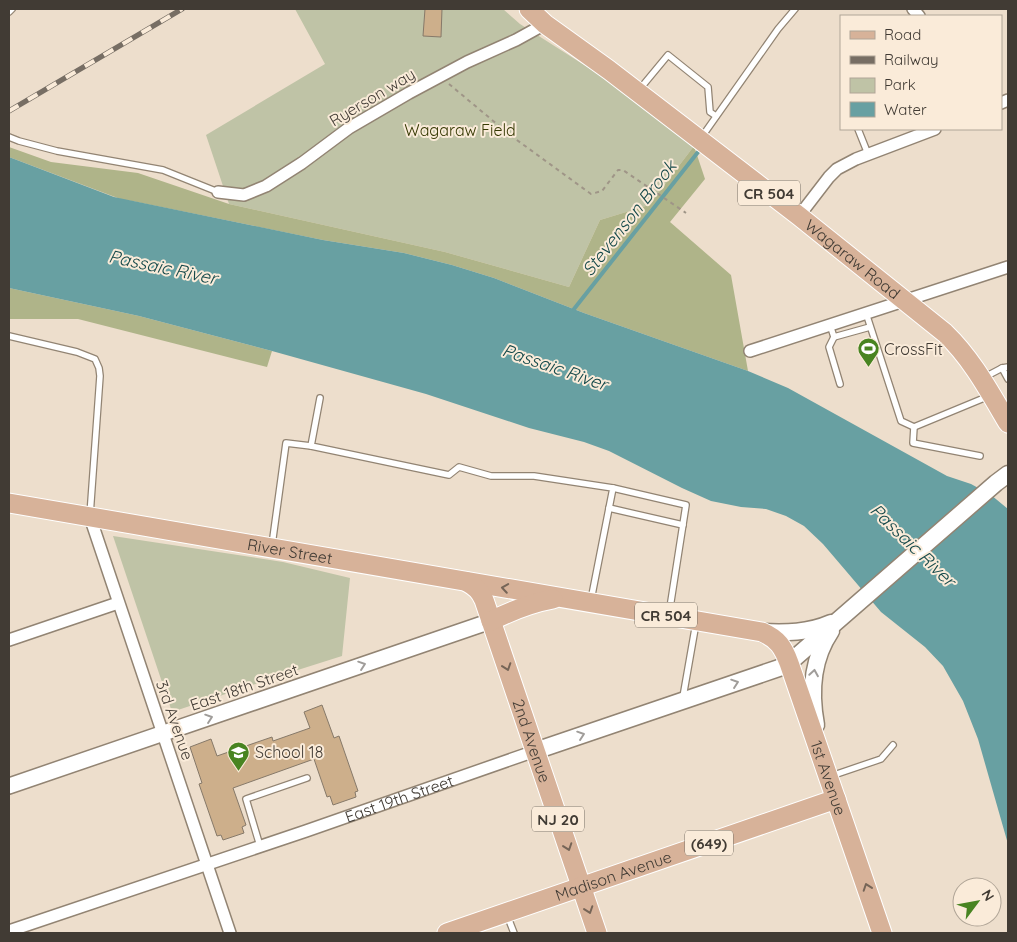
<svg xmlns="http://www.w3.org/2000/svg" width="1017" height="942" viewBox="0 0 1017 942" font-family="Quicksand,sans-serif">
  <rect width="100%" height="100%" fill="#eddecc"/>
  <g fill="#bfc3a6">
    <polygon points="295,9 503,9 520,24 603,77 694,146 649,205 600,220 569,287 445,252 229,204 206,135 325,64"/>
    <polygon points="113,536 283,562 350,578 342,656 282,675 172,712"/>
  </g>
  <g fill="#afb489">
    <polygon points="694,146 705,179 670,222 731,275 748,371 584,313 494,278 452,265 404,253 323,240 132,201 123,200 9,157 9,147 51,162 138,173 229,204 445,252 569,287 600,220 649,205"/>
    <polygon points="9,288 139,316 272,351 267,367 78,319 9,319"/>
  </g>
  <polygon fill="#68a0a2" points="9,157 114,197 323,240 404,253 452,265 494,278 584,313 748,371 788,388 947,476 971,484 991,495 1008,509 1008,844 978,739 963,701 943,666 925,647 881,612 823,544 804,526 786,516 766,509 741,507 711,501 682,488 609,451 584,442 529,428 426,394 272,351 139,316 9,288"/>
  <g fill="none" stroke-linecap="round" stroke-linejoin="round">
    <polyline stroke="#68a0a2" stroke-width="4" points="574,309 702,147"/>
  </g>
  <g fill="#cdaf8b" stroke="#867969">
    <polygon points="425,9 442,9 441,37 423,36"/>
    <polygon points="322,705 334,738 339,736 358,791 355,792 356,797 333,805 330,796 327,797 314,759 233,788 246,825 242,827 244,833 223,840 221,835 217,836 199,784 202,783 190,747 211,739 217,756 272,737 273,741 310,728 304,712"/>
  </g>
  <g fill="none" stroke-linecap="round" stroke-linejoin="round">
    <defs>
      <g id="service">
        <polyline points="9,12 12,9"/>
        <polyline points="639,90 668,55 708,87 710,112 716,116"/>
        <polyline points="858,129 868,154"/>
        <polyline points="9,137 19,141 57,151 163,170 218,192"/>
        <polyline points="701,138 778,29 795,9"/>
        <polyline points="866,313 901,421 914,427 989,396"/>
        <polyline points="830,325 834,337 870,327"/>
        <polyline points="9,336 77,352 95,359 99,368 100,376 90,515"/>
        <polyline points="834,337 829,347 840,384"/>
        <polyline points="1002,368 1008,379"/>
        <polyline points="983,378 1002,368 1008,367"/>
        <polyline points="320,398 311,446 449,475 459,467 491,476 534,476 613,488 591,600"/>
        <polyline points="914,427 913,443 980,456"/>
        <polyline points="613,488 686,505 669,614"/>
        <polyline points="609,508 683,525"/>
        <polyline points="272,545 286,443 311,446"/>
        <polyline points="683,697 696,623"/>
        <polyline points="831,776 881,759 893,745"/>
        <polyline points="260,846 246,799 307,778"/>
        <polyline points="507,915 514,933"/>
      </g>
      <g id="minor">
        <polyline points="913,9 919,16"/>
        <polyline points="1001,103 1008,100"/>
        <polyline points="218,192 244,195 266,186 302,163 349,128 409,93 467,62 516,40 545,24"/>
        <polyline points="799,216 829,177 837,169 856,159 935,129"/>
        <polyline points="750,351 1008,267"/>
        <polyline points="90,517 230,933"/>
        <polyline points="9,640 118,603"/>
        <path id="s1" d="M9,931L306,831L535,751"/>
      </g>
      <polyline id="tertiary" points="9,786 491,621"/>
      <g id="secondary">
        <path d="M762,632C786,633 808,633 831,623"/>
        <path d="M816,725C810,693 812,659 831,631"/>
        <polyline points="535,751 779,668 789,663 996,483 1008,474"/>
      </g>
      <g id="primary">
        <path id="s2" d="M529,9L545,24L609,70L799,216L945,333C972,359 989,391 1008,423"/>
        <path id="s3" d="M9,503L762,632C778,639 783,647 789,663L882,933"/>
        <path id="s4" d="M467,582C476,587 480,591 484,600L597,933"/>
        <path d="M491,621C511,611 531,603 553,599"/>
        <path id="s5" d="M447,933L836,799"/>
      </g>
    </defs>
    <use href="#service" stroke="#928473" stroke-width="8"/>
    <use href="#minor" stroke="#928473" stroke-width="14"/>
    <use href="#tertiary" stroke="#928473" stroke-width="18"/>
    <use href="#secondary" stroke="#928473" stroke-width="19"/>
    <use href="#primary" stroke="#fff" stroke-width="21"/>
    <polyline stroke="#9f9587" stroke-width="2" stroke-dasharray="4 4" stroke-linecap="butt" points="449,84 510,135 591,194 602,191 618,170 623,170 686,213"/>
    <use href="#service" stroke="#fff" stroke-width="5.5"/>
    <use href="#minor" stroke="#fff" stroke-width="11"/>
    <use href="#tertiary" stroke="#fff" stroke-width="15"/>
    <use href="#secondary" stroke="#fff" stroke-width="16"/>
    <use href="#primary" stroke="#d7b299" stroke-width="19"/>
    <defs>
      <polyline id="rail" points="9,111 182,9"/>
    </defs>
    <use href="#rail" stroke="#776e64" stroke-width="5.5"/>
    <use href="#rail" stroke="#faebd9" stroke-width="4" stroke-dasharray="11" stroke-linecap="butt"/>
  </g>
  <defs><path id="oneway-chevron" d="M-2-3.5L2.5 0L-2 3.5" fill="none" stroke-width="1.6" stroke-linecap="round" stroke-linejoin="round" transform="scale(1.25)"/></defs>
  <g stroke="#766557">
    <use href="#oneway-chevron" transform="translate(505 588) rotate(-171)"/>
    <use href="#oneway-chevron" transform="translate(507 667) rotate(71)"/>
    <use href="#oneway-chevron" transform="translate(568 847) rotate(71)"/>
    <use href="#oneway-chevron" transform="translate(867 887) rotate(-109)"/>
    <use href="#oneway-chevron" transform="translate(589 910) rotate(71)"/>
  </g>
  <g stroke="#a09d9a">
    <use href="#oneway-chevron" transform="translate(362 665) rotate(-19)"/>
    <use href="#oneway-chevron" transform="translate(814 673) rotate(-81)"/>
    <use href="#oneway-chevron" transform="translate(735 683) rotate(-19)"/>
    <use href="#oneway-chevron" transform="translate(209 718) rotate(-19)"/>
    <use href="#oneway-chevron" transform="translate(581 735) rotate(-19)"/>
  </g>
  <defs>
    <symbol id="stadium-pin" viewBox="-11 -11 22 30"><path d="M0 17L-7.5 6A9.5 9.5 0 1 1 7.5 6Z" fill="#488421" stroke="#faebd9"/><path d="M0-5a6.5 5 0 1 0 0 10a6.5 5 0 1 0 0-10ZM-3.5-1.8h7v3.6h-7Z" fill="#fff"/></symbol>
    <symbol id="school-pin" viewBox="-11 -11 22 30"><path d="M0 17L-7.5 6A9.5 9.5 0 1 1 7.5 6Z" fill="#488421" stroke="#faebd9"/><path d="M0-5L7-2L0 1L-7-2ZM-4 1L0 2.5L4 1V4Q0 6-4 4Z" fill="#fff"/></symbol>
  </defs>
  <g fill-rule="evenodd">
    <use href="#stadium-pin" x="856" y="336" width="25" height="34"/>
    <use href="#school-pin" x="226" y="740" width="25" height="34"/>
  </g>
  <g text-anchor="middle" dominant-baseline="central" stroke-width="4" stroke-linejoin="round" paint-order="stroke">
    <g fill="#faebd9" stroke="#787066" stroke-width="1">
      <rect x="738" y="180.5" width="62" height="25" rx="4"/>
      <rect x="635" y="602.5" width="62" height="25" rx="4"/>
      <rect x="532" y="806.5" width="52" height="25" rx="4"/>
      <rect x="685" y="830.5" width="48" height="25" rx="4"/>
    </g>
    <g font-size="15" font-weight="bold" fill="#413b34">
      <text x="769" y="193">CR 504</text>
      <text x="666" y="615">CR 504</text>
      <text x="558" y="819">NJ 20</text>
      <text x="709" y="843">(649)</text>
    </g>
    <g font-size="16" fill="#413b34" stroke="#faebd9">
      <text transform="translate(372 97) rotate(-31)">Ryerson way</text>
      <text stroke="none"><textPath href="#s2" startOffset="409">Wagaraw Road</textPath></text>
      <text stroke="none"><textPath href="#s3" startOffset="285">River Street</textPath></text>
      <text transform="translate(244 687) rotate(-19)">East 18th Street</text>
      <text transform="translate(175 720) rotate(71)">3rd Avenue</text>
      <text stroke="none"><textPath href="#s4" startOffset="174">2nd Avenue</textPath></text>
      <text stroke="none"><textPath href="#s3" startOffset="928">1st Avenue</textPath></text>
      <text stroke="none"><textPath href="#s1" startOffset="412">East 19th Street</textPath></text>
      <text stroke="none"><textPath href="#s5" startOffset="176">Madison Avenue</textPath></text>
    </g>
    <g font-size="16" fill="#363903" stroke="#faebd9">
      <text x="460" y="130">Wagaraw Field</text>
    </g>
    <g font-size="16" fill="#413b34" stroke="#faebd9" text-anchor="start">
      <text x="884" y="349">CrossFit</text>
      <text x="255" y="752">School 18</text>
    </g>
    <g font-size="18" font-style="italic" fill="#15494a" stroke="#faebd9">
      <text transform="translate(629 218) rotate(-52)">Stevenson Brook</text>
      <text transform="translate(163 267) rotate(12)">Passaic River</text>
      <text transform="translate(555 367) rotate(19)">Passaic River</text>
      <text transform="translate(913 545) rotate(44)">Passaic River</text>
    </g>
  </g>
  <rect width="1017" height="942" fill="none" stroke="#413b34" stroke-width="20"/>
  <rect x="840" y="15" width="162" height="115" fill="#faebd9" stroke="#b0a597"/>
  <rect x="850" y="31" width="25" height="8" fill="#d7b299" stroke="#b0a597"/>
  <text x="884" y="40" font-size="15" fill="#413b34">Road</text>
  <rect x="850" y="56" width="25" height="8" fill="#776e64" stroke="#b0a597"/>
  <text x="884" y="65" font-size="15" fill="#413b34">Railway</text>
  <rect x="850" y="78" width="25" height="15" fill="#bfc3a6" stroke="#b0a597"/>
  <text x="884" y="90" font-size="15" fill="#413b34">Park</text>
  <rect x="850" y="102" width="25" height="15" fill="#68a0a2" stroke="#b0a597"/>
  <text x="884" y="115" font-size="15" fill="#413b34">Water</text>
  <g transform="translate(977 902) rotate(58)"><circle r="24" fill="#faebd9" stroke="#b0a597"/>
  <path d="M0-4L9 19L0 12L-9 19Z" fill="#488421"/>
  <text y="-8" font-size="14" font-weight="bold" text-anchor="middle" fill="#413b34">N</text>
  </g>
</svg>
